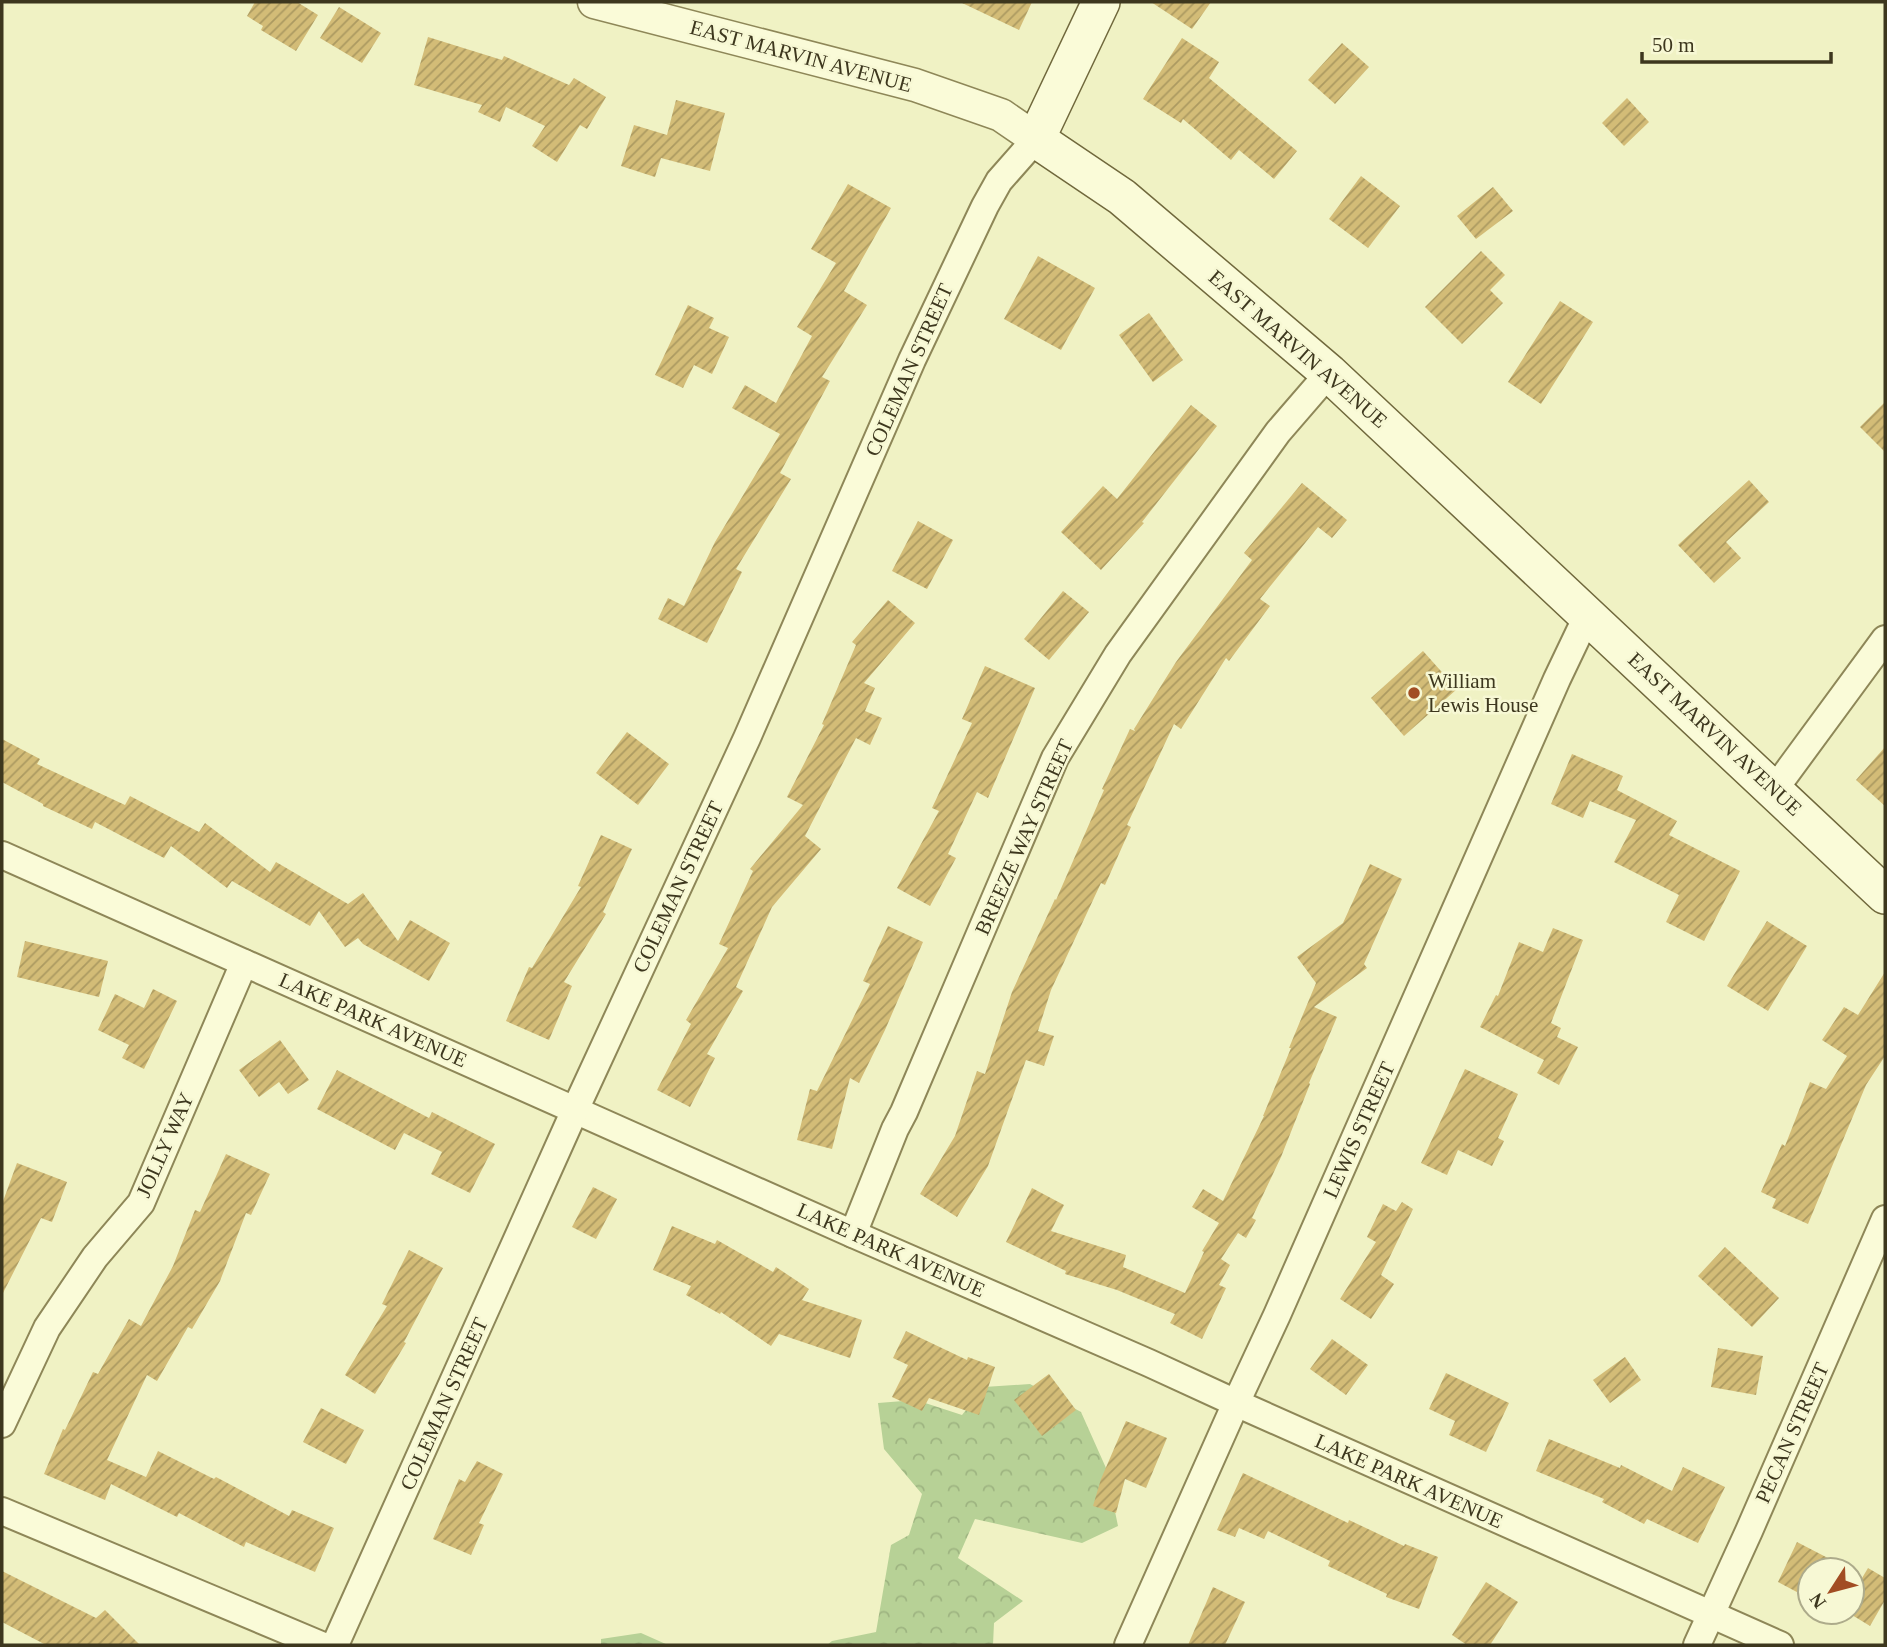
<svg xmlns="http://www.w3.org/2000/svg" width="1887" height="1647" viewBox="0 0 1887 1647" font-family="'Times New Roman',serif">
  <defs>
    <pattern id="forest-crowns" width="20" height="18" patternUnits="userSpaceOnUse" patternTransform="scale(1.75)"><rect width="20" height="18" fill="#b7d196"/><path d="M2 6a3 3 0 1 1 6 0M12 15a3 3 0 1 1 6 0" fill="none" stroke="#9eb481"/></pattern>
    <pattern id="building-hatch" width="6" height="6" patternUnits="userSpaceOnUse" patternTransform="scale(1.75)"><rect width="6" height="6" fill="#d3bc77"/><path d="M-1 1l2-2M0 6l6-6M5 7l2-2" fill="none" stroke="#ac9a61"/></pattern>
  </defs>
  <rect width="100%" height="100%" fill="#f0f2c4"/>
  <g fill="url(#forest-crowns)">
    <polygon points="1030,1384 1081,1412 1106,1468 1118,1526 1082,1543 975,1519 958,1558 1023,1601 994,1623 993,1645 827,1645 832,1641 876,1632 891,1545 909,1535 922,1494 884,1449 878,1403 916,1400 962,1415 984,1387"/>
    <polygon points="641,1633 668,1645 601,1645 601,1639"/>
  </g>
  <g fill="url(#building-hatch)">
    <polygon points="255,2 297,2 318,15 296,51 261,30 263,26 247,16"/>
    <polygon points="960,2 1032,2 1019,30"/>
    <polygon points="1151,2 1211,2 1192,29"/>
    <polygon points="339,7 381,33 362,63 320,38"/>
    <polygon points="428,37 502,60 504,56 569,85 574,78 606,97 587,129 580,125 557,162 532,146 545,126 506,107 500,122 478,112 482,105 414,85"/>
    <polygon points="1182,38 1219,62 1209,78 1297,151 1274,179 1239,150 1231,160 1183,119 1181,123 1143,99"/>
    <polygon points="1342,43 1369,67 1335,104 1308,80"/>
    <polygon points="1627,98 1649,122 1624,146 1602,123"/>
    <polygon points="676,100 725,113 710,171 661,158 655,177 621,166 634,125 667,135"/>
    <polygon points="1361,176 1400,206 1368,248 1329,219"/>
    <polygon points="848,184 891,208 844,291 867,305 822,377 830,381 780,473 791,479 736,569 742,572 707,643 658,619 668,598 684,606 715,542 780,434 732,408 745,385 776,403 812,336 797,327 836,263 811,249"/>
    <polygon points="1493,187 1513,211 1476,239 1457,216"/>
    <polygon points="1481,251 1505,275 1490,290 1503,303 1462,344 1425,307"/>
    <polygon points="1038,256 1095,288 1061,350 1004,319"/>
    <polygon points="1560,301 1593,322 1541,404 1508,382"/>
    <polygon points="688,305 714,318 709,328 729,337 712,374 694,365 683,388 655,375"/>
    <polygon points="1149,313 1183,360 1153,382 1119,335"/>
    <polygon points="1885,402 1885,452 1860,427"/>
    <polygon points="1191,405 1217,426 1142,522 1144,523 1101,570 1061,532 1103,486 1117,499"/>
    <polygon points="1749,480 1769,502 1726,542 1741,558 1714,583 1678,545"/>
    <polygon points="1302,483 1347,520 1332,538 1318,527 1260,599 1270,606 1229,661 1226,658 1181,729 1174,724 1127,825 1131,827 1105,885 1101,883 1051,990 1038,1031 1054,1036 1044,1066 1026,1060 988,1166 957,1217 920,1194 955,1136 977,1071 985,1074 1012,992 1055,899 1056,900 1104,790 1102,789 1130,729 1135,731 1134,729 1176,662 1252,560 1244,553"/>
    <polygon points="918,521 953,540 927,589 892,571"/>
    <polygon points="1063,591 1089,612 1049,660 1024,639"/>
    <polygon points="888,600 915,623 864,683 875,688 865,711 882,718 870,745 856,738 805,836 821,849 772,907 736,987 743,991 707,1054 715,1058 690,1107 657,1090 691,1024 686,1020 728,948 719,944 753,871 750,869 803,805 787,797 824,725 822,724 856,645 852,642"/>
    <polygon points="1423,651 1457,689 1404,736 1371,698"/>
    <polygon points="985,666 1035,688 988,798 977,792 948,854 956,858 930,906 897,888 939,811 932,808 972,723 962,719"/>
    <polygon points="627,732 669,764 638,805 596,773"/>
    <polygon points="2,739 40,759 37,764 125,805 130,796 199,832 205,823 270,872 276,862 348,904 363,893 398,941 410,920 450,943 429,981 363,944 358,938 345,947 319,911 310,926 232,881 227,888 171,846 164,858 95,822 92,829 43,806 43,804 2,782"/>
    <polygon points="1885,747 1885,806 1856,780"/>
    <polygon points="1572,754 1623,776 1617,790 1677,821 1669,835 1740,871 1704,941 1666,922 1679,895 1614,862 1636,820 1590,801 1583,818 1551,804"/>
    <polygon points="601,835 632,849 603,912 606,914 564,982 572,986 549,1040 506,1021 529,967 532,968 581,887 578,886"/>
    <polygon points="1370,864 1402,879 1364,964 1367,968 1314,1007 1337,1017 1309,1083 1310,1084 1281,1157 1252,1218 1256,1220 1246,1238 1238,1233 1221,1259 1230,1265 1219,1285 1226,1288 1202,1339 1170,1323 1175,1314 1117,1290 1065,1274 1066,1271 1006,1242 1032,1188 1064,1205 1051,1231 1126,1255 1123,1267 1185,1293 1204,1252 1202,1251 1219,1223 1192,1207 1203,1189 1223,1201 1264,1116 1263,1116 1291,1048 1289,1048 1316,983 1297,957 1343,923"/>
    <polygon points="1767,921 1807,946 1768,1011 1727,986"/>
    <polygon points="888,926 923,942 885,1030 859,1083 850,1078 832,1149 797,1140 810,1089 817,1091 870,984 863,981"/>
    <polygon points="1553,928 1583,940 1551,1023 1561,1028 1557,1037 1578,1047 1559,1085 1537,1073 1544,1060 1480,1027 1496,995 1498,996 1519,942 1543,952"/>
    <polygon points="25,941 108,961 99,997 17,977"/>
    <polygon points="1885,972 1885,1056 1866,1085 1808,1224 1772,1208 1776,1199 1761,1192 1782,1144 1785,1146 1810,1082 1826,1089 1847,1056 1822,1040 1844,1007 1858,1015"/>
    <polygon points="153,989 177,1001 144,1069 122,1058 129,1045 98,1030 115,994 144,1008"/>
    <polygon points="280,1040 309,1080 288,1094 279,1082 259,1097 239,1070"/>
    <polygon points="1465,1069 1518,1094 1498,1138 1504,1141 1492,1166 1458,1150 1447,1175 1421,1163"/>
    <polygon points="337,1070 429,1118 432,1112 495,1144 470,1193 431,1174 442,1152 404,1133 395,1150 317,1109"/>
    <polygon points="226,1154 270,1174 251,1215 246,1213 220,1281 192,1329 188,1327 157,1381 147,1375 107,1460 146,1477 158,1451 214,1479 216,1477 289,1516 292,1510 334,1528 315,1572 246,1542 244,1547 179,1513 177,1517 111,1484 105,1500 44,1474 63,1429 65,1430 93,1372 98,1374 129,1319 141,1326 173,1266 195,1210 200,1212"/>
    <polygon points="17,1163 67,1182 52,1222 41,1218 2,1295 2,1204"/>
    <polygon points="593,1187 617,1199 596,1239 572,1227"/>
    <polygon points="1402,1202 1413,1209 1381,1275 1394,1284 1371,1319 1340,1299 1376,1242 1367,1237 1383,1204 1396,1211"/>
    <polygon points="672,1226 715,1244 717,1240 773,1272 776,1267 809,1289 802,1300 862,1320 850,1358 779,1334 771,1346 721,1312 720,1314 686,1295 691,1286 653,1270"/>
    <polygon points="1725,1247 1779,1298 1752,1327 1698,1276"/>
    <polygon points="409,1250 443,1268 404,1342 406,1343 375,1394 345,1375 387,1306 382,1304"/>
    <polygon points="906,1331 967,1360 968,1357 995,1367 979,1415 929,1398 922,1411 892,1397 908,1365 893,1358"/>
    <polygon points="1332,1339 1368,1365 1346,1395 1310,1369"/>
    <polygon points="1718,1348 1763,1356 1756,1395 1711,1387"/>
    <polygon points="1625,1357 1641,1380 1610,1403 1593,1380"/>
    <polygon points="1446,1373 1509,1403 1486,1452 1449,1435 1455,1421 1429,1409"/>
    <polygon points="1049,1374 1076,1410 1042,1436 1014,1400"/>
    <polygon points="321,1408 364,1430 346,1464 303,1442"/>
    <polygon points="1126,1421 1167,1438 1146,1488 1125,1479 1116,1513 1093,1506 1101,1479"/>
    <polygon points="1549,1439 1620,1468 1621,1465 1672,1491 1683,1467 1725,1487 1698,1543 1647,1519 1644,1524 1602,1502 1604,1499 1536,1471"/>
    <polygon points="477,1461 503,1474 479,1523 484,1525 471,1555 433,1539 459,1479 465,1482"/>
    <polygon points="1243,1473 1348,1523 1349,1520 1404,1546 1405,1544 1438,1557 1419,1609 1386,1597 1387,1594 1328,1566 1330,1561 1268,1531 1264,1539 1239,1528 1235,1537 1217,1530"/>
    <polygon points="1797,1542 1851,1570 1810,1570 1810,1599 1778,1582"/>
    <polygon points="1868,1568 1885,1578 1885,1600 1870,1626 1852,1615 1852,1595"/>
    <polygon points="2,1571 96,1618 105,1610 140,1645 46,1645 2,1622"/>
    <polygon points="1486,1582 1518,1602 1490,1645 1467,1645 1452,1635"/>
    <polygon points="1213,1587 1245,1602 1225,1645 1188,1645"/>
  </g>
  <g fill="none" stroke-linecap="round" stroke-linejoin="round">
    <defs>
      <g id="minor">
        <polyline points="1774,790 1885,639"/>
        <polyline points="2,855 853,1234 1149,1363 1236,1403 1780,1645"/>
        <polyline points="853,1234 895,1129 904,1112 1055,758 1118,654 1278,432 1329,373"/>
        <polyline points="2,1424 47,1328 95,1257 141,1203 244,963"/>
        <polyline points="2,1511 321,1645"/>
        <polyline points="335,1645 575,1110 747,738 912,360 985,206 999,181 1036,139"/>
        <polyline points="1128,1645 1236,1403 1277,1315 1557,679 1588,614"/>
        <polyline points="1697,1645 1749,1531 1885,1219"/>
      </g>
      <polyline id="tertiary" points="594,2 915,85 1001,115 1036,139"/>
      <polyline id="secondary" points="1101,2 1036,139 1122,197 1329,373 1885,895"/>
    </defs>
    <use href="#minor" stroke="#8e8758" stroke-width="30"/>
    <use href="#tertiary" stroke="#8e8758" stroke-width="35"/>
    <use href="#secondary" stroke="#70683c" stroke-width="40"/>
    <use href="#minor" stroke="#fafbd8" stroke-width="26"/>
    <use href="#tertiary" stroke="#fafbd8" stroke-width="32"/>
    <use href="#secondary" stroke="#fafbd8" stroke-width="37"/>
  </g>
  <circle fill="#a24d23" stroke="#f7f8d4" stroke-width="2.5" cx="1414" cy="693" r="7"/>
  <g text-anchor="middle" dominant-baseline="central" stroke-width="5" stroke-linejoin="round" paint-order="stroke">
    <g font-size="21" fill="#3d371e" stroke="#f7f8d4">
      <text transform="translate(801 56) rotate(15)">EAST MARVIN AVENUE</text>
      <text transform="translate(1298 349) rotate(41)">EAST MARVIN AVENUE</text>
      <text transform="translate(909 370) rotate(-66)">COLEMAN STREET</text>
      <text transform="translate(1715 734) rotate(43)">EAST MARVIN AVENUE</text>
      <text transform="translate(1024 837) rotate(-66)">BREEZE WAY STREET</text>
      <text transform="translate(678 887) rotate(-65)">COLEMAN STREET</text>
      <text transform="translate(373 1020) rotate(24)">LAKE PARK AVENUE</text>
      <text transform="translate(1359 1130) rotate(-66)">LEWIS STREET</text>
      <text transform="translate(165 1145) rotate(-66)">JOLLY WAY</text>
      <text transform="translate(891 1250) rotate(24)">LAKE PARK AVENUE</text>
      <text transform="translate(444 1404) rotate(-66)">COLEMAN STREET</text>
      <text transform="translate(1792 1433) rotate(-66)">PECAN STREET</text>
      <text transform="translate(1409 1481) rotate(24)">LAKE PARK AVENUE</text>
    </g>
    <g font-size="21" fill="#3d371e" stroke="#f7f8d4" text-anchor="start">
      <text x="1428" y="681">William<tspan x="1428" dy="24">Lewis House</tspan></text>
    </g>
  </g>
  <rect width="1887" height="1647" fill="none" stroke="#3d371e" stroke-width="7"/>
  <g transform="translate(1831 1591) rotate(234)"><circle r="33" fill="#f7f8d4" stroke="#adab8b" stroke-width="2"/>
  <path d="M0-5L12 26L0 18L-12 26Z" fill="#a24d23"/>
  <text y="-10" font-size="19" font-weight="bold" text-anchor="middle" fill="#3d371e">N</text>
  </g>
  <path d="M1642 52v10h189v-10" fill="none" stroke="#3d371e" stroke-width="3.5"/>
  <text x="1652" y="52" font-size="21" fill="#3d371e" stroke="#f7f8d4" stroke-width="5" paint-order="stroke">50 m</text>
</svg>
